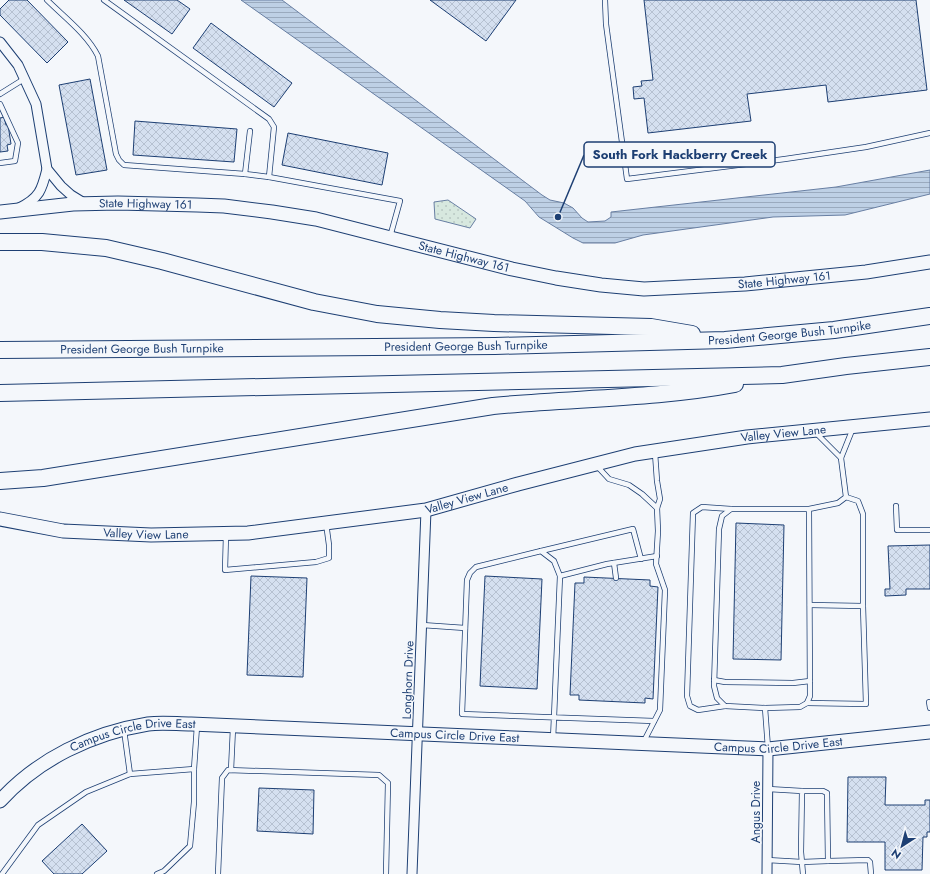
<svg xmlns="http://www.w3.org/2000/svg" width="930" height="874" viewBox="0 0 930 874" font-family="Jost,sans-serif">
  <defs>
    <pattern id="park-dots" width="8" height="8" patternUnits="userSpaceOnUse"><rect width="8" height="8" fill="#d7e8df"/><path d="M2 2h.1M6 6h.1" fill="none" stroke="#b8c8c3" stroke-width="1.8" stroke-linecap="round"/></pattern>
    <pattern id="water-rules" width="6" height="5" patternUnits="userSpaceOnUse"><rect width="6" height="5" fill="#bed0e5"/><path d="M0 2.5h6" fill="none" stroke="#9aaabe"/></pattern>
    <pattern id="building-cross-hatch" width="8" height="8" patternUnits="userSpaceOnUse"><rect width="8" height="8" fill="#d5e0f0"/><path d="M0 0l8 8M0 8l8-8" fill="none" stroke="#b6c1d1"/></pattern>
  </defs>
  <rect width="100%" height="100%" fill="#f4f7fb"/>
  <polygon fill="url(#park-dots)" stroke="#687fa3" points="448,200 476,219 470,228 435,219 434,202"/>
  <polygon fill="url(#water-rules)" stroke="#687fa3" points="241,0 282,0 542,195 550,200 564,203 573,208 582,218 588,222 605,221 611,217 611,212 836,187 930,170 930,194 845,215 773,217 643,235 615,243 583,243 573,238 539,217 525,201"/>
  <g fill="url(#building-cross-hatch)" stroke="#1d3f73">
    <polygon points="9,0 27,0 68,42 47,63 0,15 0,9"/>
    <polygon points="124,0 177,0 190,9 172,34"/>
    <polygon points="430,0 516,0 486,41"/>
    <polygon points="644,0 916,0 927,90 828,102 826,85 747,94 751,121 648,133 644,98 634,99 633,87 642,86 641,81 653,80"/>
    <polygon points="211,23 292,83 274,107 193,48"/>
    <polygon points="90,79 107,170 76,175 59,85"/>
    <polygon points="4,117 6,125 8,125 11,144 7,145 8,151 0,152 0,118"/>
    <polygon points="135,121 237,129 234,162 133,155"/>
    <polygon points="288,133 388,153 382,185 282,165"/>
    <polygon points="736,523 784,525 781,660 733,659"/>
    <polygon points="930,545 930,589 906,589 906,595 885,596 885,589 890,589 888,546"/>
    <polygon points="251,576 307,578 303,677 247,675"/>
    <polygon points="485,576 542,579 537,689 480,686"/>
    <polygon points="584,577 650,580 650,586 658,587 653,699 645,698 645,703 579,700 579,695 570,695 575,583 584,583"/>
    <polygon points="848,777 886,777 885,805 925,805 925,800 930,800 930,832 927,832 927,837 923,837 922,870 885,870 885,842 847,842"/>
    <polygon points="259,788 314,790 313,834 257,831"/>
    <polygon points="82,824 107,851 82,874 54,874 42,861"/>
  </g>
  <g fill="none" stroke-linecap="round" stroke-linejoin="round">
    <defs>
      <g id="lane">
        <path d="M47,0C64,17 87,34 98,56L116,154L119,160L124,165L245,174L269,177L274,127L269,119L104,0"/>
        <polyline points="605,0 606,24 627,179 785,159 866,147 930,133"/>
        <polyline points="0,94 24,79"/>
        <polyline points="0,104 18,143 15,161 0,163"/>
        <polyline points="245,174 250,131"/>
        <polyline points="269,177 400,201 390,237"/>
        <polyline points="816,433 841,458 853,428"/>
        <polyline points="596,465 609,479 629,485 642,494 657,508"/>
        <polyline points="896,506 897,530 930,530"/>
        <polyline points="809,509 810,696 807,703 800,707 765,708 725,706 717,698 714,686 719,529 722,516 731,509 809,509 838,503 846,497 841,458"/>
        <polyline points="226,535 225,570 316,562 329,558 329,545 326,523"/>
        <polyline points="541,551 633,529 641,559"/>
        <polyline points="614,563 616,578"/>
        <polyline points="560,576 607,564 657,556"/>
        <polyline points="810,605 863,606"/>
        <polyline points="422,625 465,628"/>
        <polyline points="714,680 725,682 793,683 810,681"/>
        <polyline points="929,702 930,708"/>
        <polyline points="807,703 866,704 863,606 863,514 858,501 846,497"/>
        <polyline points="725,706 698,710 690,706 687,696 693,513 702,507 731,509"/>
        <polyline points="765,708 768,748"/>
        <polyline points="124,730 130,774"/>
        <polyline points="553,739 554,717 560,576 554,561 541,551 476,567 470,573 467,580 462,714 654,721"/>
        <polyline points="643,743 660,710 665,590 656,564 658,531 657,508 660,499 657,481 655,453"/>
        <polyline points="231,770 233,728"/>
        <polyline points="768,789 802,791 801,852 803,874"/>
        <polyline points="767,860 802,862 828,861 827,793 823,791 802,791"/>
        <polyline points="828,861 868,860 870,862 871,874"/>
        <polyline points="2,874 38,825 86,792 130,774 194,769 197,726"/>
        <polyline points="157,874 164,871 190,846 194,802 194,769"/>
        <polyline points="218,874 222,778 228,770 379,775 388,783 386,874"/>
      </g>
      <g id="street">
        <polyline points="0,42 18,65 36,104 47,169 61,186 71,195 84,203"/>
        <path d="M19,208C40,198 42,189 47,169"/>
        <polyline points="412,874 426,510"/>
        <polyline points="767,874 768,749"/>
      </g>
      <g id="secondary">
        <path id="s1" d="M0,212L73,204L118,203L197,205L224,206L272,212L316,219L512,269L556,278L601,285L644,289L745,284L866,272L930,262"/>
        <path id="s2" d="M0,519L63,531L151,535L248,533L426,510L518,484L635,454L747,437L930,419"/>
        <path id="s3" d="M0,801C38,759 92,733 148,724C162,722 177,724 191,724L768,749L930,732"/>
      </g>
      <g id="highway">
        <polyline points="0,242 42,242 106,248 162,261 314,302 377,314 440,320 494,323 651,327 692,334"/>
        <path id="s4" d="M0,350L495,346L725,340L834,330L930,316"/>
        <polyline points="0,393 782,375 846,366 930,357"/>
        <path d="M0,481L43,478L493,406C574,398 656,399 735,384"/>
      </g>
    </defs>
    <use href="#lane" stroke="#1d3f73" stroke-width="6"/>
    <use href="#street" stroke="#1d3f73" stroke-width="11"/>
    <use href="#secondary" stroke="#1d3f73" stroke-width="15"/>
    <use href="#highway" stroke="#1d3f73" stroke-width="18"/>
    <use href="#lane" stroke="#f4f7fb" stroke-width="4.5"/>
    <use href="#street" stroke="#f4f7fb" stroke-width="9"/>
    <use href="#secondary" stroke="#f4f7fb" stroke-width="13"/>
    <use href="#highway" stroke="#f4f7fb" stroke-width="16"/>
  </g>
  <g text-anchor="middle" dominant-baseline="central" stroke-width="3" stroke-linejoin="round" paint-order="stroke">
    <g font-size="12" fill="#1d3f73" stroke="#f4f7fb">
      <text stroke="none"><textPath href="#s1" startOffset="146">State Highway 161</textPath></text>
      <text stroke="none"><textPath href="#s1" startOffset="470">State Highway 161</textPath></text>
      <text stroke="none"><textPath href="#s1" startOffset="794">State Highway 161</textPath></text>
      <text stroke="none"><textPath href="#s4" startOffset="790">President George Bush Turnpike</textPath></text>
      <text stroke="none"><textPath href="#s4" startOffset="466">President George Bush Turnpike</textPath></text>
      <text stroke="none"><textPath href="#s4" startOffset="142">President George Bush Turnpike</textPath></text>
      <text stroke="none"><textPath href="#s2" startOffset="795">Valley View Lane</textPath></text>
      <text stroke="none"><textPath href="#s2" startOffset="471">Valley View Lane</textPath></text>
      <text stroke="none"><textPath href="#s2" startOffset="147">Valley View Lane</textPath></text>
      <text transform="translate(408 680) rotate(-88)">Longhorn Drive</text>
      <text stroke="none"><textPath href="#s3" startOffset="477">Campus Circle Drive East</textPath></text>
      <text stroke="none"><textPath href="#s3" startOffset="153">Campus Circle Drive East</textPath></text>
      <text stroke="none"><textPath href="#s3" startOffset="801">Campus Circle Drive East</textPath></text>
      <text transform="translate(756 812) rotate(-90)">Angus Drive</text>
    </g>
  </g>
  <path fill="none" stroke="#1d3f73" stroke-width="1.5" d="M558 217L584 155"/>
  <circle fill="#1d3f73" stroke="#f4f7fb" stroke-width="1.5" cx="558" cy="217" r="4"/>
  <rect fill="#f4f7fb" stroke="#1d3f73" stroke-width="1.5" x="584" y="142" width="191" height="25" rx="4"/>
  <g font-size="13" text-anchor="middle" font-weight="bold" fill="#1d3f73">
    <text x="680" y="159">South Fork Hackberry Creek</text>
  </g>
  <g transform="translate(902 846) rotate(216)" stroke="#f4f7fb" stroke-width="3" paint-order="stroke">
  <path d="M0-3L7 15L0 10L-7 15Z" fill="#1d3f73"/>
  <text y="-6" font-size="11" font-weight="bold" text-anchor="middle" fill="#1d3f73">N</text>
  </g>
</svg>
